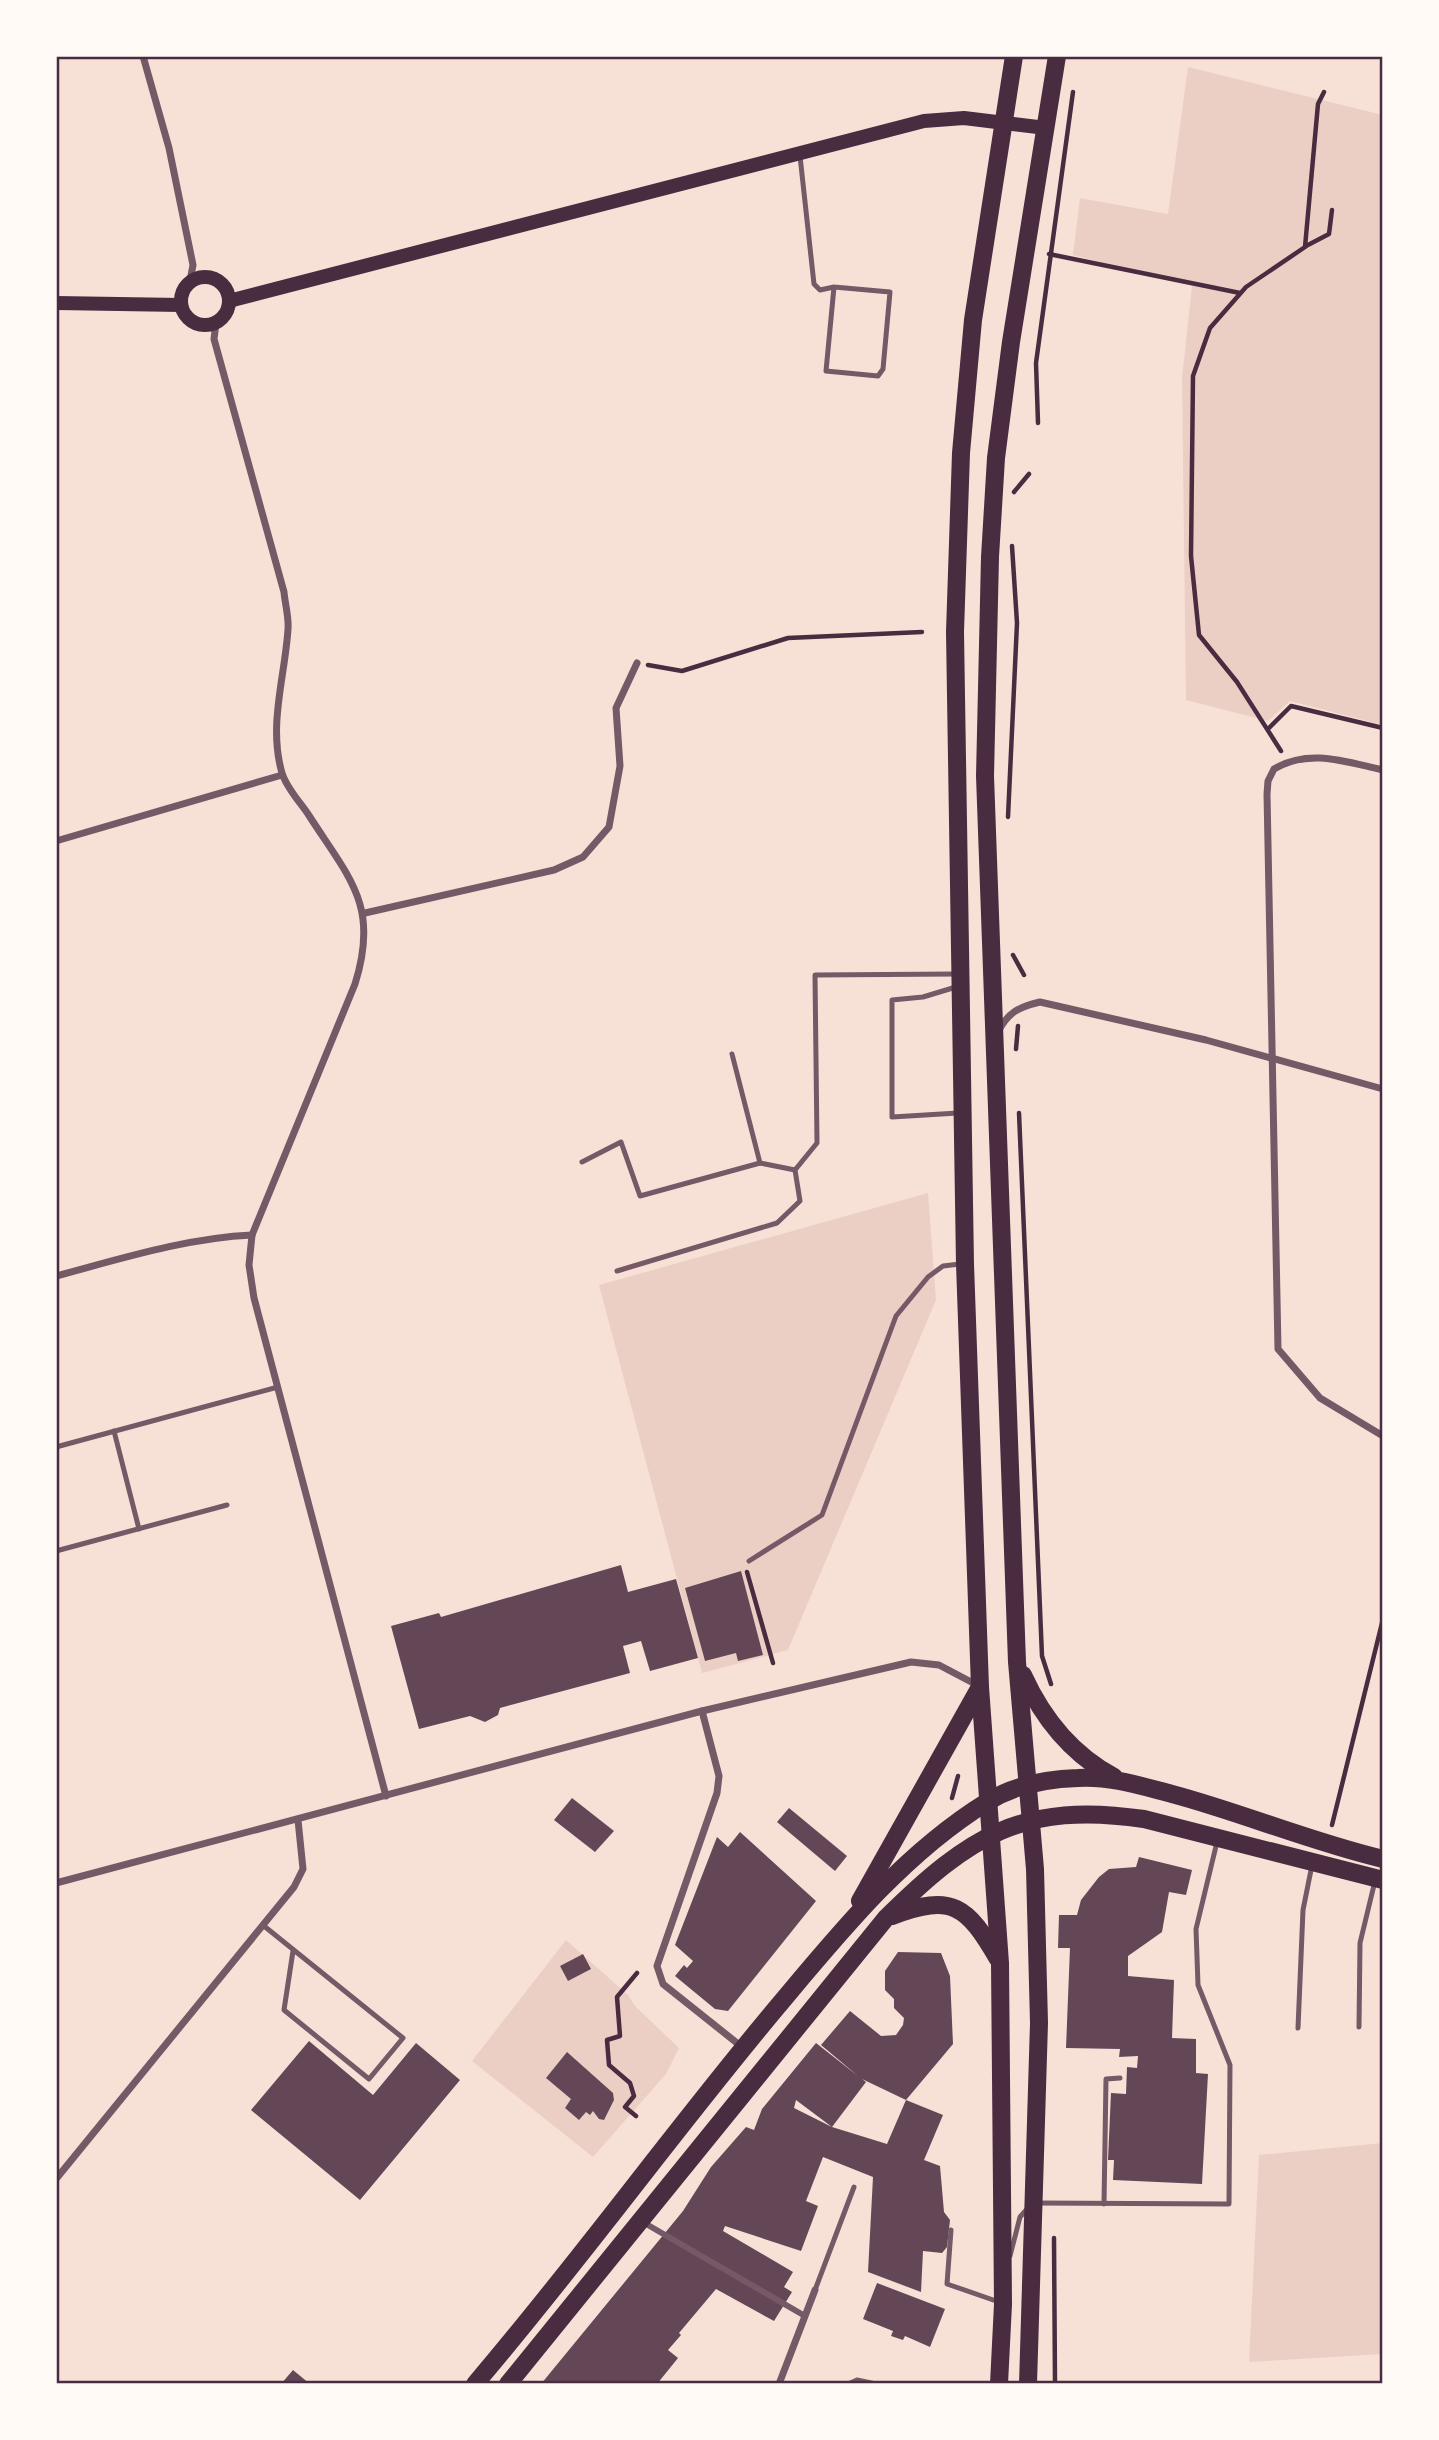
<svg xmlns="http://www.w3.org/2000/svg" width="1439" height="2440" viewBox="0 0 1439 2440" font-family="'Noto Serif',serif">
  <rect width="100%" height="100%" fill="#f7e1d7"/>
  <g fill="#ebcfc5">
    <polygon points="1188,67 1383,115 1383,725 1290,701 1268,721 1186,700 1182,378 1192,286 1073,255 1080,198 1168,214"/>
    <polygon points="928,1193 936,1300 788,1650 702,1673 599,1285"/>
    <polygon points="566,1940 628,1995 635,2006 679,2048 666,2074 593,2157 472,2061"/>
    <polygon points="1383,2143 1383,2354 1249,2362 1259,2155"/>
  </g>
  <g fill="#644757" fill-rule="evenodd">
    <polygon points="621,1565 628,1592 676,1579 698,1658 650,1671 641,1641 623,1646 630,1673 500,1708 498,1715 485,1722 470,1716 419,1729 391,1626 439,1613 441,1617"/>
    <polygon points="741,1571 763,1655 738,1661 736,1653 705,1661 685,1588"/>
    <polygon points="572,1798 614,1831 595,1852 554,1820"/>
    <polygon points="789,1808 847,1856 835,1871 777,1822"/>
    <polygon points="740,1832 816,1901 728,2011 715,2009 675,1976 684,1965 687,1968 693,1961 675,1945 717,1837 728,1847"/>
    <polygon points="1139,1857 1192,1870 1186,1895 1169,1892 1162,1932 1128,1956 1128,1976 1174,1980 1172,2038 1196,2039 1196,2073 1208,2074 1202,2184 1113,2180 1114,2160 1108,2160 1111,2093 1126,2094 1127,2067 1137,2068 1138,2056 1119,2057 1120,2049 1066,2048 1070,1948 1058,1948 1059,1915 1077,1915 1081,1900 1099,1877 1109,1869 1136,1867"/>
    <path d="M898,1952L941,1953L950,1976L953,2044L906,2100L943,2115L924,2160L940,2166L944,2212L950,2220L947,2247L942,2253L923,2251L921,2292L868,2272L873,2177L823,2157L806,2201L818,2206L801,2251L725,2226L723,2231L793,2272L784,2287L792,2292L774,2321L716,2289L679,2333L681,2335L668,2350L678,2358L657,2384H541L683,2211L711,2167L746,2127L754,2130L762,2109L816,2043L858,2076L821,2045L850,2011L881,2036L896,2035L903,2025L904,2018L894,2008V1999L885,1990V1971ZM862,2079L906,2100L887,2144L832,2127L866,2082ZM796,2100L832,2127L794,2108Z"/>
    <polygon points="583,1954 591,1969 568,1981 560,1966"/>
    <polygon points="309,2041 373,2095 416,2043 460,2080 360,2200 251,2110"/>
    <polygon points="567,2052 613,2093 614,2100 604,2120 599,2119 593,2111 590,2115 586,2112 579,2120 565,2108 571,2099 546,2078"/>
    <polygon points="877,2283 945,2309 930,2347 905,2336 903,2340 891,2336 893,2331 863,2319"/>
    <polygon points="293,2370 310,2384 281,2384"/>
  </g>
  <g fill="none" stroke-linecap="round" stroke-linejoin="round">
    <g stroke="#4a2c40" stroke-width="4.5">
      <polyline points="1306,246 1329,234 1332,210"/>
      <polyline points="1049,254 1240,293"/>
      <polyline points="1038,423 1036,363 1073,92"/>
      <polyline points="1014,492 1029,474"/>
      <polyline points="648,665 682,671 788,638 922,632"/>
      <polyline points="1269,728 1291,706 1383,728"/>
      <polyline points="1281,751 1237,682 1199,635 1191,556 1193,376 1210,328 1246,287 1305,247 1318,104 1324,92"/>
      <polyline points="1008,817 1017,623 1012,546"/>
      <polyline points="1013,955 1024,975"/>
      <polyline points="1016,1049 1018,1026"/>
      <polyline points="1019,1113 1042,1656 1051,1684"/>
      <polyline points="747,1572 773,1663"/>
      <polyline points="952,1798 958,1776"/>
      <polyline points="1332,1825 1383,1619"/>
      <polyline points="636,2116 625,2107 634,2096 630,2083 609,2065 607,2040 620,2036 617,1997 637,1973"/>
      <polyline points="1054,2238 1055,2384"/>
    </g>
    <g stroke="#755966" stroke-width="5">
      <polyline points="800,156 814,284 820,290 834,287 890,292 883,369 878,376 826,371 834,287"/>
      <polyline points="956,987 923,997 892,1000 892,1117 958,1113"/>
      <polyline points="732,1054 760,1163"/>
      <polyline points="582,1162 621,1142 640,1196 760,1163 795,1170"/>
      <polyline points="617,1271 777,1223 800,1201 795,1170 817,1143 815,975 956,974"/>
      <polyline points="114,1431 139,1529"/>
      <polyline points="56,1447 278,1387"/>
      <polyline points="56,1551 227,1505"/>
      <polyline points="749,1561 822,1515 896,1316 928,1277 943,1266 960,1264"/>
      <polyline points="264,1926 403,2038 369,2079 284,2010 293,1951"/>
      <polyline points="1359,2027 1360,1943 1375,1881"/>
      <polyline points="1298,2028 1303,1910 1312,1865"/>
      <polyline points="1036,2203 1229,2204 1230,2065 1198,1985 1196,1929 1217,1842"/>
      <polyline points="1104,2204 1106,2079 1120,2078"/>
      <polyline points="951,2230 947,2284 999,2302"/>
      <polyline points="1010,2256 1020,2217 1028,2208"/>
      <polyline points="815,2290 854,2187"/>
      <polyline points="848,2384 857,2380 876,2384"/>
    </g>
    <polyline stroke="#755966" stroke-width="6" points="641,2221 805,2316"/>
    <g stroke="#755966" stroke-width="7">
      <polyline points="143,56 169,148 193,265 190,281"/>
      <path d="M216,323L214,339L284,592C285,604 289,617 288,629C285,677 268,725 282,773C286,787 299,801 308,814C349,878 380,905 355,984L252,1235L249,1265L254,1298L386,1796"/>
      <path d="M1383,770C1346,762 1309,748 1274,769L1268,781L1267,794L1278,1349L1320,1398L1383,1436"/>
      <polyline points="56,841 282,775"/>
      <polyline points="365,913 554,870 583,857 609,827 620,766 616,708 637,663"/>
      <path d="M998,1032C1008,1012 1019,1007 1040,1002L1206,1040L1383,1089"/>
      <path d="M56,1276C120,1259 186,1238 252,1235"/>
      <polyline points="702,1711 719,1776 717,1793 657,1966 663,1984 742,2047"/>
      <polyline points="56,1883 702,1711 911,1662 939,1665 977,1685"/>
      <polyline points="56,2179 294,1887 303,1869 298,1820"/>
      <polyline points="779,2384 815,2290"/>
    </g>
    <g stroke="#4a2c40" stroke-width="14">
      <circle cx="205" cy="301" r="24"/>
      <polyline points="229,301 924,121 964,118 1046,128"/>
      <polyline points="56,303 181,305"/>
    </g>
    <g stroke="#4a2c40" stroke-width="18">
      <path d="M1023,1675C1043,1719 1071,1754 1114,1777"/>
      <polyline points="860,1901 980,1687"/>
      <path d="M892,1916C953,1893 967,1906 998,1959"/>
      <path d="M475,2384C580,2261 674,2130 778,2006C840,1932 903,1854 987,1802C1014,1785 1046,1779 1078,1778C1110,1776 1141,1786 1172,1794C1243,1813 1311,1842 1383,1859"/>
      <path d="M508,2384L886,1918C969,1836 1023,1801 1144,1819L1383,1880"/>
      <polyline points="999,2384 1003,2304 1000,1963 980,1687 965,1264 955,632 961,453 973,320 1014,56"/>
      <polyline points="1028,2384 1039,2023 1035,1869 1017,1662 985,776 990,557 996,458 1011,342 1057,56"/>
    </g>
  </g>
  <rect width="1439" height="2440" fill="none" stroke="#fffaf5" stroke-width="116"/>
  <rect x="58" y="58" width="1323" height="2324" fill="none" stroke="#4a2c40" stroke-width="2.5"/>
</svg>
